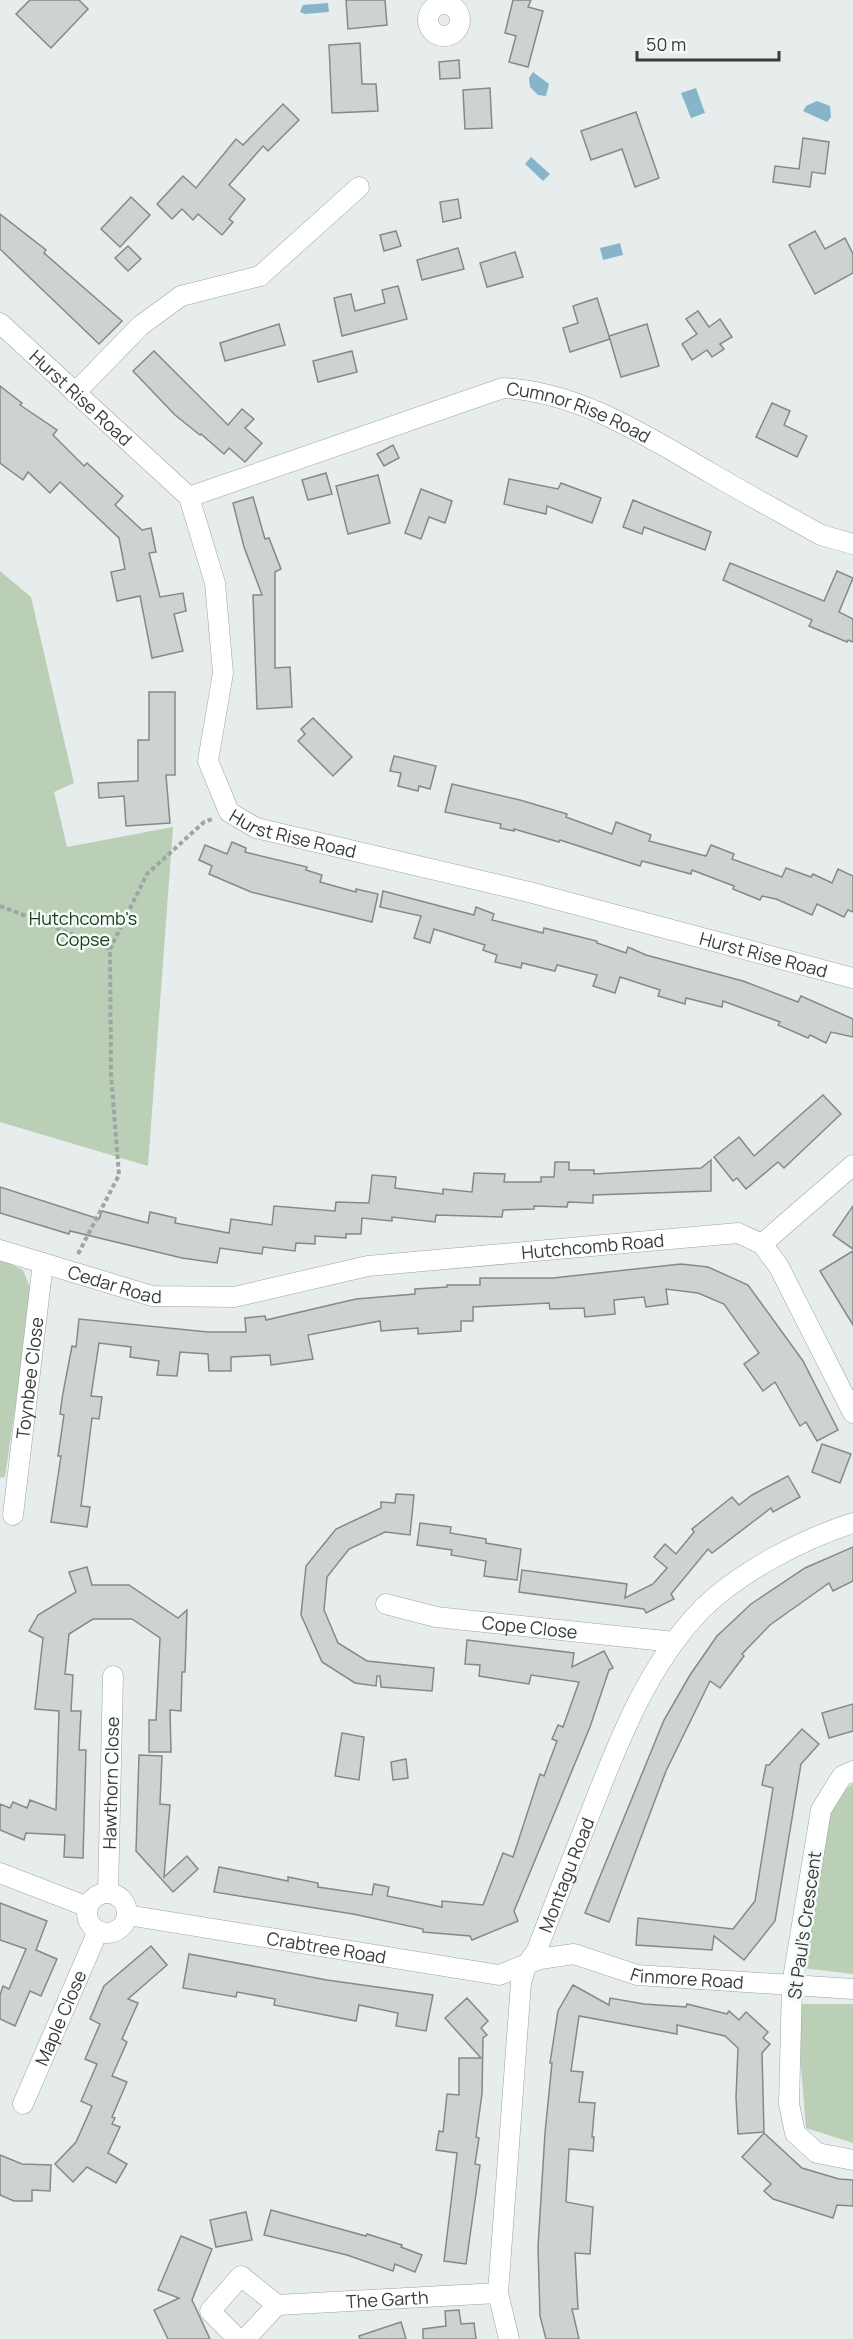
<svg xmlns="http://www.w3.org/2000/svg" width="853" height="2339" viewBox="0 0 853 2339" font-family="Manrope,sans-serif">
  <rect width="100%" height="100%" fill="#e6edec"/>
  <g fill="#bacfb5">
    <polygon points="0,571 31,597 74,783 54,792 67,847 173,827 148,1166 0,1122"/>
    <polygon points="0,1259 23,1270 32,1292 5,1477 0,1478"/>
    <polygon points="853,1783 853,1974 803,1968 825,1808"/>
    <polygon points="796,2004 853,2004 853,2143 806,2128"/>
  </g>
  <g fill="#88b4cb">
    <polygon points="328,3 329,12 305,14 300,12 303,5"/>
    <polygon points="533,72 549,84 546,96 538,95 530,87 529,78"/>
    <polygon points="696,88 705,113 691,118 681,93"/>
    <polygon points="817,101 830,106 831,117 827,122 803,111 806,106"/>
    <polygon points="531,157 550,174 543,181 525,164"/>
    <polygon points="620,243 623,255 603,260 600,248"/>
  </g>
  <g fill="#ced3d0" stroke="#858a87" stroke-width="1.5">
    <polygon points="30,0 79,0 88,9 51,48 16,14"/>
    <polygon points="346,0 385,0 387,25 348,29"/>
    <polygon points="513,0 531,0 528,7 543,11 528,67 509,62 516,36 505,33"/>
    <polygon points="360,43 362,84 376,84 378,111 332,113 329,45"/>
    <polygon points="459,60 460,78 440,79 439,62"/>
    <polygon points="490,88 492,128 465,129 463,90"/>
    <polygon points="283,104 299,120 268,151 263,146 229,185 245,199 229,219 233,222 222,235 198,214 193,220 182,209 172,219 157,204 183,176 196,188 236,139 243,145"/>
    <polygon points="636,112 659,178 635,187 622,149 591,160 581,131"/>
    <polygon points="803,138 829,142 825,174 812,172 810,187 773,182 775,166 799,169"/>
    <polygon points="131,197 150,215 120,247 101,229"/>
    <polygon points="458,199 461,218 443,222 440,202"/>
    <polygon points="0,214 46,250 44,253 122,321 99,344 0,249"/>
    <polygon points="396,231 401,246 384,251 380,235"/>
    <polygon points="815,231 825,249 845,238 853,254 853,273 815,294 789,245"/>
    <polygon points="128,246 141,259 128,271 115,258"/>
    <polygon points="458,248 464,269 422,280 417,260"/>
    <polygon points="515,252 523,277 487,287 480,263"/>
    <polygon points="398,286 407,319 342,336 334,298 351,294 355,311 385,303 382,290"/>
    <polygon points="597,298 610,339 570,352 563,328 578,323 573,306"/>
    <polygon points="698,311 709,327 720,319 732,337 720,344 724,349 712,357 707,350 692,360 682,344 697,334 686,319"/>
    <polygon points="279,324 285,345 225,361 220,343"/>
    <polygon points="647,324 659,366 621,377 609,336"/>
    <polygon points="154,351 228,425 242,409 254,419 245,428 262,443 245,462 229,448 224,454 201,434 200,435 175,415 133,371"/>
    <polygon points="352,351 357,372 318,382 313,361"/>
    <polygon points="0,386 22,403 20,405 57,430 53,435 84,466 87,463 123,496 115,505 142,530 151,528 156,552 149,553 160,597 183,593 186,611 174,614 183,651 152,658 140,596 117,601 111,572 125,569 119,538 60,482 50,493 28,472 23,480 0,463"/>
    <polygon points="772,403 790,411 784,425 807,436 797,457 756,437"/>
    <polygon points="393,445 399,458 384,466 377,454"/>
    <polygon points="326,473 332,494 308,500 302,480"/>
    <polygon points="378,475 390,523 348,534 336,486"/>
    <polygon points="509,479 558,489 561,483 601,498 592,523 547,506 546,514 504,504"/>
    <polygon points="421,489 452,501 445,523 429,517 421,539 405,533"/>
    <polygon points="253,497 265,539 269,538 281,569 275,572 275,668 290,667 292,707 257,709 253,595 262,595 244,547 233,503"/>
    <polygon points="633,500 711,532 705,550 644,527 642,534 623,527"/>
    <polygon points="730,563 824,601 837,571 853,578 839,612 853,619 853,642 848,640 847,642 809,626 812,620 723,580"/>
    <polygon points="149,692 175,692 175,775 166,775 170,823 126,826 124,796 99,798 98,783 138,781 138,740 149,740"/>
    <polygon points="313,718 352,757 333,776 298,741 305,734 301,729"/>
    <polygon points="394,756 436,766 430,789 419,786 418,791 398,786 401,773 390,771"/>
    <polygon points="452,784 520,800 567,814 566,817 612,834 616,822 651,835 649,841 706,856 711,845 734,854 732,859 782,877 786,868 811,877 813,874 832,883 838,869 853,876 853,912 848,910 844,917 817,904 812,915 776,899 762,896 760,900 733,889 734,886 692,870 691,874 642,861 640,866 560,840 559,842 514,829 514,831 500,828 501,824 445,812"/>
    <polygon points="232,842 246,848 245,852 307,867 306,870 322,875 320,882 356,892 356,889 378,894 372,922 251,892 209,874 212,866 199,860 205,845 227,854"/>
    <polygon points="383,891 474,915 476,907 494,914 492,920 543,933 544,928 597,941 597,943 626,953 628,947 646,955 743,981 798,1002 801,996 853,1019 853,1037 831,1032 826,1043 810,1035 808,1038 778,1025 780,1022 723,1001 722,1007 686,998 685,1004 658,996 660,990 620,977 615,993 593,986 597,975 557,965 555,971 522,963 521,968 495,962 497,955 483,950 485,945 434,929 430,943 414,938 421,916 380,907"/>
    <polygon points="823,1095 841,1114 784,1168 778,1162 746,1189 737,1178 733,1181 714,1157 739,1137 754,1156"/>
    <polygon points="711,1160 711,1191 593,1195 593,1203 568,1202 567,1207 534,1206 534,1209 503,1210 502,1217 436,1215 435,1222 392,1217 392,1221 362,1218 361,1234 346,1234 346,1238 315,1236 315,1244 296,1243 295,1251 263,1247 262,1254 220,1248 217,1263 182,1258 70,1231 69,1234 0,1213 0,1187 99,1219 102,1211 148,1223 150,1212 176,1218 175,1223 229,1233 231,1219 272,1225 274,1206 335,1211 336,1202 369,1203 372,1175 396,1177 395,1188 443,1194 443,1189 472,1192 474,1173 505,1174 504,1182 541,1182 541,1177 554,1177 555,1162 569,1162 569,1170 594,1170 594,1174 701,1168"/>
    <polygon points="853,1206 853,1249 833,1235"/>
    <polygon points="853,1251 853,1325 820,1271"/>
    <polygon points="681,1264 708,1267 748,1285 803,1361 838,1430 817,1441 806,1422 800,1426 775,1382 763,1391 744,1364 759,1353 724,1304 698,1293 666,1289 668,1304 646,1307 644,1297 614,1300 615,1314 585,1317 584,1308 550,1309 549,1303 473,1307 473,1321 461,1321 461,1331 418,1334 418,1328 381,1331 380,1321 308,1335 313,1359 271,1365 270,1355 231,1357 231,1371 209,1371 208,1354 180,1352 177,1376 157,1375 159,1361 130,1357 131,1347 99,1343 91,1396 102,1397 99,1419 92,1418 81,1506 90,1507 87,1527 51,1522 61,1456 58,1456 64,1415 60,1414 63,1393 72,1346 76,1347 79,1319 208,1332 246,1332 245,1318 265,1316 266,1320 356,1299 415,1294 415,1289 447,1287 447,1285 480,1285 480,1278 553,1278"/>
    <polygon points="822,1444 851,1454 840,1483 812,1472"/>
    <polygon points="788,1476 800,1497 773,1512 771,1508 712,1553 708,1549 671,1594 674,1599 646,1613 644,1609 519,1592 522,1570 627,1584 625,1598 653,1584 667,1568 654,1557 665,1544 676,1554 694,1532 692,1529 732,1497 739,1505 752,1495"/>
    <polygon points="396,1494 414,1495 410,1535 385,1532 349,1549 327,1577 324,1610 338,1643 367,1661 434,1668 432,1691 381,1687 380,1676 377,1676 376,1686 355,1683 322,1662 301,1615 306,1566 336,1529 381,1508 381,1502 395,1503"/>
    <polygon points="420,1523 451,1527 450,1533 486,1539 486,1543 521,1549 517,1580 484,1576 486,1561 451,1555 452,1550 417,1545"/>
    <polygon points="853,1547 853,1581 833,1591 829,1583 770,1625 742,1654 744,1656 720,1688 710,1681 666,1771 609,1922 585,1913 664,1720 690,1675 717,1636 751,1604 805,1568"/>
    <polygon points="87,1567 92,1585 129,1585 178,1618 187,1610 185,1672 182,1672 181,1711 170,1710 171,1752 149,1752 149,1720 156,1720 160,1638 132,1619 93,1619 69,1634 65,1674 73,1675 71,1711 81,1711 79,1750 86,1750 83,1858 64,1857 65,1835 26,1833 24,1840 0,1830 0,1804 10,1808 13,1802 27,1808 30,1800 56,1810 59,1711 35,1709 43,1638 29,1631 38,1615 76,1592 69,1572"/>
    <polygon points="467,1640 574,1653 572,1667 604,1651 613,1668 609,1670 590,1727 514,1911 518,1921 472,1940 470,1936 423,1932 423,1929 353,1914 214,1892 219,1867 288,1881 288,1877 318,1883 318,1887 372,1895 374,1884 389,1887 387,1896 442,1907 442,1901 483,1905 503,1853 513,1857 540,1774 544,1776 557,1741 552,1739 558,1725 563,1727 579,1682 531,1675 529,1684 479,1676 480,1665 465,1664"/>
    <polygon points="853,1704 853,1731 829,1738 822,1713"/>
    <polygon points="802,1729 819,1744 801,1764 775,1921 744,1960 714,1936 712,1950 636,1945 638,1918 733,1929 755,1901 773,1788 762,1785 766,1765 769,1765"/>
    <polygon points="342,1733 364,1737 359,1780 335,1776"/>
    <polygon points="139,1755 162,1756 160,1804 170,1805 164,1877 187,1856 198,1869 173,1892 136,1851"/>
    <polygon points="406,1759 408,1778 393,1780 391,1762"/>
    <polygon points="0,1903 47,1921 36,1950 57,1959 41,1996 30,1991 15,2026 0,2019 0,1995 3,1986 9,1989 26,1949 0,1940"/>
    <polygon points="151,1946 167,1965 128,1999 138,2003 122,2039 127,2042 112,2076 127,2082 112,2117 115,2118 112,2124 120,2127 108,2153 127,2164 116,2183 87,2167 73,2182 55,2164 76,2142 92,2106 81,2101 97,2064 85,2059 100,2024 90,2019 104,1986"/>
    <polygon points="189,1954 327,1980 433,1995 426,2031 396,2026 398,2013 359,2005 356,2021 274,2005 275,1999 237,1992 236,1997 183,1988"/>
    <polygon points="573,1985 609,2005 610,1998 644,2004 686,2007 687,2004 727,2014 729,2011 739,2020 746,2012 768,2032 763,2038 770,2044 762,2053 764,2132 738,2134 736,2098 738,2048 725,2036 677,2025 677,2034 579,2016 571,2071 583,2072 579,2102 595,2103 592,2137 594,2137 593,2151 569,2149 566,2202 593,2207 590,2254 575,2253 578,2309 572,2309 579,2339 546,2339 540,2316 538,2247 545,2133 552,2063 550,2063 558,2011"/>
    <polygon points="467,1998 488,2021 481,2028 487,2035 483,2038 482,2094 476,2137 479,2138 475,2164 480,2165 466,2264 444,2261 457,2153 436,2150 439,2131 443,2132 447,2094 459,2095 459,2058 481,2058 445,2018"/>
    <polygon points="764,2133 802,2168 839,2179 853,2180 853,2206 837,2205 833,2218 773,2199 764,2191 771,2184 742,2157"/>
    <polygon points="0,2155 22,2164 51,2165 50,2191 32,2190 32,2201 14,2201 0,2195"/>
    <polygon points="271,2210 366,2236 367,2234 402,2245 401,2247 422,2255 415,2272 395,2264 393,2271 347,2255 264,2235"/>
    <polygon points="246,2212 252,2240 216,2247 210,2220"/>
    <polygon points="181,2236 212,2249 192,2300 210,2339 168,2339 154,2310 179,2298 158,2290"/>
    <polygon points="459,2310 461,2324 474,2323 476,2339 423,2339 423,2329 446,2326 445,2311"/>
    <polygon points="401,2322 406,2339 360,2339 359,2336"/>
  </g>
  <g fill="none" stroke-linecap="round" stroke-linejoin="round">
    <defs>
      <g id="minor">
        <circle cx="444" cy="20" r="16"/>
        <path id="s1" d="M0,323L189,497L215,583L223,673L208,761L229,812L256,828L529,892L853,978"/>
        <polyline points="75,393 140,326 181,296 260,276 359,187"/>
        <path id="s2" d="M189,497L503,388C579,392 645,435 709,472C746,494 784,514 821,535L853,544"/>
        <polyline points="762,1244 853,1165"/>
        <path id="s3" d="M0,1250L152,1296L234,1297L368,1266L738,1233L762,1244L779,1267L853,1413"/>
        <path id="s4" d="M13,1515L43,1263"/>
        <path id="s5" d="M386,1604L436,1617L674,1642"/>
        <polyline points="853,1771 842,1776 821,1810 792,1985 789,2104 795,2133 817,2153 853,2160"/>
        <polyline points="0,1873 88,1907"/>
        <circle cx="107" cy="1913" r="20"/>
        <path id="s6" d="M108,1893L113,1676"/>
        <path id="s7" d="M127,1915L499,1975L540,1959L574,1954L637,1975L853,1989"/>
        <path id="s8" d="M23,2104L98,1931"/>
        <path id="s9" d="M238,2339L210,2311L241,2276L277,2305L498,2293"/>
        <polyline points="245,2339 277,2305"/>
        <path id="s10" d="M509,2339L498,2293L521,1983L526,1966L537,1950C554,1905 572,1859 590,1814C618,1742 648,1664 703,1608C741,1571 803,1539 853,1523"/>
      </g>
    </defs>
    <use href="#minor" stroke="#9da3a2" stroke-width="21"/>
    <g stroke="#9fa5a4" stroke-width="4" stroke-dasharray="4.5 3" stroke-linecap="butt">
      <polyline points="0,906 110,949"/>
      <polyline points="78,1254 119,1175 111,1074 110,949 147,874 204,822 212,819"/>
    </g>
    <use href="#minor" stroke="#fff" stroke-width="20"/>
  </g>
  <g text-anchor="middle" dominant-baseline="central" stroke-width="5" stroke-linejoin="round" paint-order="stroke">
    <g font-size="18" fill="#393c3b" stroke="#f3faf9">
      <text stroke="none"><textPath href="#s1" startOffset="110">Hurst Rise Road</textPath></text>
      <text stroke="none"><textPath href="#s2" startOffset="412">Cumnor Rise Road</textPath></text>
      <text stroke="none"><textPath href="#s1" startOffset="650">Hurst Rise Road</textPath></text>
      <text stroke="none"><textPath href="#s1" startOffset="1136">Hurst Rise Road</textPath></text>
      <text stroke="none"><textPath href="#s3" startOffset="604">Hutchcomb Road</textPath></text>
      <text stroke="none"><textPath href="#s3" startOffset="120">Cedar Road</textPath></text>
      <text stroke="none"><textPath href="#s4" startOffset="138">Toynbee Close</textPath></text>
      <text stroke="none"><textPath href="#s5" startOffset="146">Cope Close</textPath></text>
      <text stroke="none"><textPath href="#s6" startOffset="110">Hawthorn Close</textPath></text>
      <text stroke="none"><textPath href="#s10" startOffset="476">Montagu Road</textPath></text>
      <text transform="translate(804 1925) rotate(-82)">St Paul's Crescent</text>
      <text stroke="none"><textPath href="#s7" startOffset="202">Crabtree Road</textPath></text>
      <text stroke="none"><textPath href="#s7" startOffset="572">Finmore Road</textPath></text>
      <text stroke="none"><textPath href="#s8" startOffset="94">Maple Close</textPath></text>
      <text stroke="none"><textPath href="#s9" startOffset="243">The Garth</textPath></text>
    </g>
    <g font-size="18" fill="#1d4212" stroke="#f3faf9">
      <text x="83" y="918">Hutchcomb's<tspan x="83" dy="21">Copse</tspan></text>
    </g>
  </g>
  <path d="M637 51v9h142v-9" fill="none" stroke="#393c3b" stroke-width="3"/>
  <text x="646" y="51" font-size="18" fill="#393c3b" stroke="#f3faf9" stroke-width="4.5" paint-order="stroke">50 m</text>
</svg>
